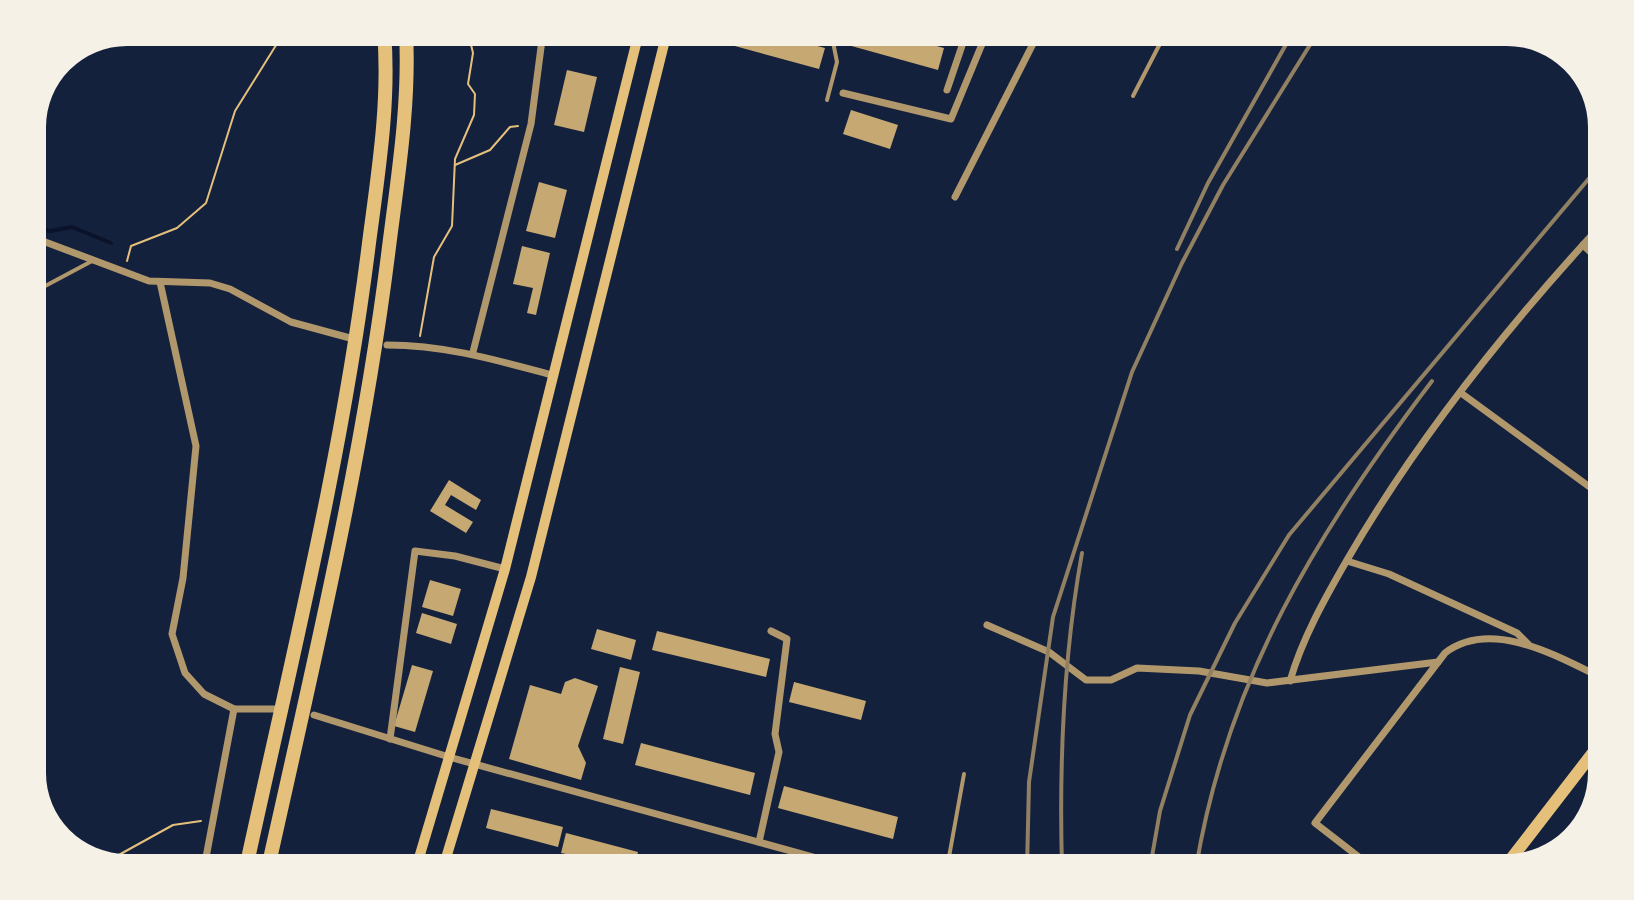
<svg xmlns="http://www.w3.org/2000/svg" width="1634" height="900" viewBox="0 0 1634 900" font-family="Poppins,sans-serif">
  <rect width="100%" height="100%" fill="#14213d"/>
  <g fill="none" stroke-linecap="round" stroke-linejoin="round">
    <polyline stroke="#0b132b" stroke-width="4" points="32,226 50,231 72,227 111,243"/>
  </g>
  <g fill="#c6a872">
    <polygon points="703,32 765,32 825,48 819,69 702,37"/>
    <polygon points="840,32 886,32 944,48 938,70 837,42"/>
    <polygon points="567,70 597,77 584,132 554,125"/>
    <polygon points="851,110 898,125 890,149 843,134"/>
    <polygon points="539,182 567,190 555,238 526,231"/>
    <polygon points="522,246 550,253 536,315 527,313 533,288 513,284"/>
    <polygon points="449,480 481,500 476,510 451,495 445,505 473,522 466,533 430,511"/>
    <polygon points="430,580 461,589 453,616 422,607"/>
    <polygon points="422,613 457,624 451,644 416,633"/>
    <polygon points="597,629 636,640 631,660 591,649"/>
    <polygon points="657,631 770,659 766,677 652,650"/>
    <polygon points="412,665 433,671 415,732 394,726"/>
    <polygon points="620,667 640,672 623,744 603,739"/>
    <polygon points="575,678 598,686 578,746 586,763 581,780 509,759 530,685 561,694 565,682"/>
    <polygon points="794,682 866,701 861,720 789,702"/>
    <polygon points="641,743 755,773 750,795 635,765"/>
    <polygon points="784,786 898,817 893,839 778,808"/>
    <polygon points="491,809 563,827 558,847 486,828"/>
    <polygon points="566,833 638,852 634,868 561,853"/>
  </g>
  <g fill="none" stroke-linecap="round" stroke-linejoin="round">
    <g stroke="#e5c07b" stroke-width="2">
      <polyline points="284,34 324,32"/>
      <polyline points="455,165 490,150 510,127 518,126"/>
      <polyline points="127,261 131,246 177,228 206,203 235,111 283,34"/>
      <polyline points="420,336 434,257 452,226 455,159 474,115 475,94 468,84 473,53 468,32"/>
      <polyline points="106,862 173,825 201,821"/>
    </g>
    <g stroke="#b1986c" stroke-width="4">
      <polyline points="1133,96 1166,32"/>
      <polyline points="827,100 837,62 831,32"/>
      <polyline points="32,293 92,261"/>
      <polyline points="947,868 964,774"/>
    </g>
    <g stroke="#b1986c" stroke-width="7">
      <polyline points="947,90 966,34"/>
      <polyline points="843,93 951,119 987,32"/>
      <polyline points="955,197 1039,32"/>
      <polyline points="32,237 149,281 210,283 230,289 291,322 350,338"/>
      <polyline points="1583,245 1602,263"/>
      <polyline points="160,282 196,446 183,578 172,634 185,673 204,694 234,709"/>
      <path d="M387,345C445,345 496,360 552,375"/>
      <polyline points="473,352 531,124 543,32"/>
      <polyline points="1461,393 1602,496"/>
      <polyline points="1347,561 1389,574 1517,633 1528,644"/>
      <polyline points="987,625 1049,652 1086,680 1111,680 1137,668 1199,671 1267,683 1438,662"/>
      <path d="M1290,681C1302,639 1325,598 1347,560C1417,439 1507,327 1602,224"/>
      <polyline points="314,715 449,757 853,868"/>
      <polyline points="390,739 415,551 455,556 505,569"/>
      <polyline points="759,842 779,752 775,734 787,639 771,631"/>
      <polyline points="204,868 234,709 278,709"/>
      <path d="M1373,868L1315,823L1445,653C1491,618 1557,656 1602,678"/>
    </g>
    <g stroke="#e5c07b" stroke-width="10">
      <polyline points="416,868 505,569 639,32"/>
      <polyline points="443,868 531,577 667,32"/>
    </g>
    <polyline stroke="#e5c07b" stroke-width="12" points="1504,868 1602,741"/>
    <g stroke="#e5c07b" stroke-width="14">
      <path d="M246,868C291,661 343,454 369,243C378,174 390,101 384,32"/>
      <path d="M268,868C313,665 362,462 388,255C397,182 410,106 406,32"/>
    </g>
    <g stroke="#918062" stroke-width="4">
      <polyline points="1177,249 1208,183 1293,32"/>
      <polyline points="1027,868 1029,782 1053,617 1132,372 1182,263 1223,185 1318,32"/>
      <path d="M1062,868C1059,762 1063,658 1082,553"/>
      <polyline points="1150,868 1160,811 1190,715 1235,623 1289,535 1602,163"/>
      <path d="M1196,868C1227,679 1318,531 1432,381"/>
    </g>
  </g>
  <path d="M0 0H1634V900H0ZM127 46H1507A81 81 0 0 1 1588 127V773A81 81 0 0 1 1507 854H127A81 81 0 0 1 46 773V127A81 81 0 0 1 127 46Z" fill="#f6f1e7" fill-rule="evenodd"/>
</svg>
